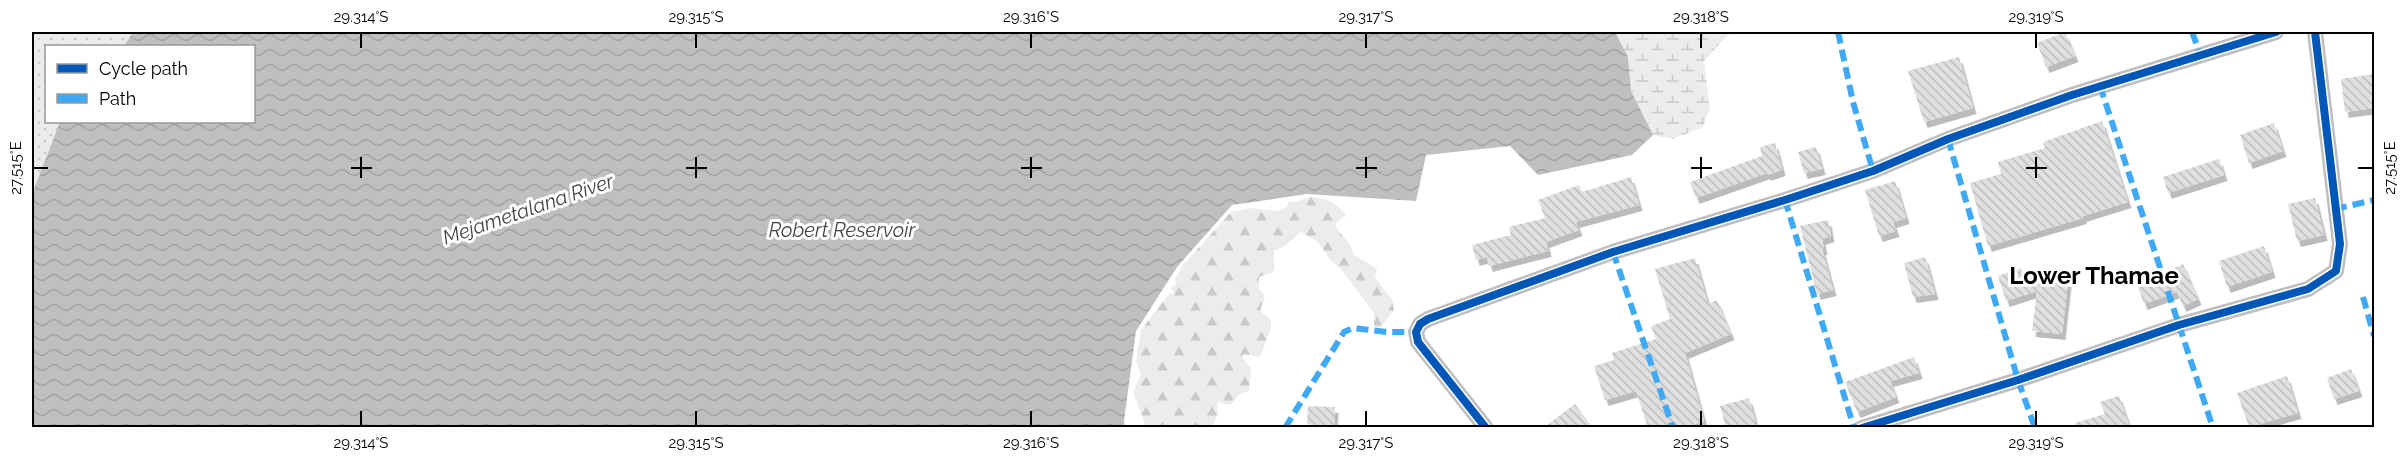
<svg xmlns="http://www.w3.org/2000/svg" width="2406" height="459" viewBox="0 0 2406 459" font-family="Raleway,sans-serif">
  <defs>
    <pattern id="grass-dots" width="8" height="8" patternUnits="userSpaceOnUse" patternTransform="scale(1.5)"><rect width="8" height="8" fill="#ececec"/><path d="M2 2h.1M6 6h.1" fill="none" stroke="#c9c9c9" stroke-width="1.8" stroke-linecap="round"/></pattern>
    <pattern id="forest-firs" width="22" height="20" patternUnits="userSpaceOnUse" patternTransform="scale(1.5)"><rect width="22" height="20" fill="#ececec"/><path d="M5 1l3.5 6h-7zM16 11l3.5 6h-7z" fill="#c9c9c9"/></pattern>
    <pattern id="wetland-marsh" width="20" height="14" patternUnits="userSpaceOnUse" patternTransform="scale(1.5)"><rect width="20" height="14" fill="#ececec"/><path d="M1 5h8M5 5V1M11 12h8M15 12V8" fill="none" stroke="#c9c9c9"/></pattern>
    <pattern id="water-waves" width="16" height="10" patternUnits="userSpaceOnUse" patternTransform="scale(1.5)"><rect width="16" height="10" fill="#bfbfbf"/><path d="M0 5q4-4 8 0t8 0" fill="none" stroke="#a2a2a2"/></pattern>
    <pattern id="building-back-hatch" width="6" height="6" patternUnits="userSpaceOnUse" patternTransform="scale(1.5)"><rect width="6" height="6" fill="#dfdfdf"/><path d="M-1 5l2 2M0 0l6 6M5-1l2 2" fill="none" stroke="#bebebe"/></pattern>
    <filter id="shadow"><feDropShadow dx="3.5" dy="6" stdDeviation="0" flood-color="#0004"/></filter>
  </defs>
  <rect width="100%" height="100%" fill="#fff"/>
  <polygon fill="url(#grass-dots)" points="32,32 133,32 124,46 46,46 46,122 61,122 32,194"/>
  <path fill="url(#forest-firs)" d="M1311,197C1326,198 1339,203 1346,216L1341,218L1335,224C1339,236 1352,240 1353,254L1377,269L1375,277L1392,300L1394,310L1380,328L1374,326V313L1340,268L1331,261L1318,242L1301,232L1285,246L1274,251V272L1259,277V289L1265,296L1260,311L1271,320V328L1260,357L1244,354L1242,357L1251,368L1249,391L1241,393L1230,405L1217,402L1218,414L1212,427H1146L1133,392L1141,375L1136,361L1141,330L1169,294L1175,293L1170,288L1176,285L1175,279L1184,264L1231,212L1251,208L1276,211L1287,207L1289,201L1295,202Z"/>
  <polygon fill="url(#wetland-marsh)" points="1615,32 1731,32 1704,61 1710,108 1703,127 1673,139 1653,135 1631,91 1628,57"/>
  <polygon fill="url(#water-waves)" points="133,32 1615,32 1628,57 1631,91 1653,135 1632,155 1538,175 1510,146 1426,155 1416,201 1307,194 1232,205 1177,267 1136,331 1124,421 1125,427 32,427 32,194 60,122 254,122 254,46 124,46"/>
  <g fill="url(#building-back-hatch)" filter="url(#shadow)">
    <polygon points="2065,32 2075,56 2046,67 2037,43"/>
    <polygon points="1959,57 1973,108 1924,122 1908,71"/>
    <polygon points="2374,74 2374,108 2345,112 2341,79"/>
    <polygon points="2102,121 2128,202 2083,216 2083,218 1988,246 1970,183 2001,174 1998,162 2045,148 2043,142"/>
    <polygon points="2274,123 2283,151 2249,163 2240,135"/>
    <polygon points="1775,143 1782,170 1767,175 1767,173 1696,198 1690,182 1762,156 1760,147"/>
    <polygon points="1816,147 1822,169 1804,173 1798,152"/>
    <polygon points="2219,159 2224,175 2168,193 2163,177"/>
    <polygon points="1631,177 1639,205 1576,222 1579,230 1546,242 1548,251 1489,266 1487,257 1476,260 1472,245 1511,235 1509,227 1545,218 1538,200 1579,185 1582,192"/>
    <polygon points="1895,181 1906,218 1893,222 1896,231 1879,236 1865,190"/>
    <polygon points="2315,198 2324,235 2297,241 2288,204"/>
    <polygon points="1828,220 1831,236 1822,239 1824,249 1822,249 1833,290 1817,294 1800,226"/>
    <polygon points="2264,246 2272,272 2227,287 2219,261"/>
    <polygon points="1925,257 1935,294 1913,297 1904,263"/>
    <polygon points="1695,258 1708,304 1717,300 1731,334 1685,353 1704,421 1684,428 1648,428 1636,391 1605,400 1594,366 1614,360 1612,353 1656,339 1651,326 1670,319 1655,269"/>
    <polygon points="2183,264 2198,299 2183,306 2177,292 2144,304 2137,284 2169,273 2168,271"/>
    <polygon points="2021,268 2024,276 2068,281 2062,334 2032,331 2037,291 2006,301 1998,276"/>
    <polygon points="1914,357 1919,373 1890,381 1896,397 1857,412 1845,382"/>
    <polygon points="2351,369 2359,391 2334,399 2327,378"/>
    <polygon points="2287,376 2298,413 2249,427 2237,393"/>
    <polygon points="2119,396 2130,428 2075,428 2075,423 2105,414 2100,402"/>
    <polygon points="1749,398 1757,428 1726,428 1720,406"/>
    <polygon points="1575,404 1593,428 1543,428"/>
    <polygon points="1308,406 1335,407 1334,426 1307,424"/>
  </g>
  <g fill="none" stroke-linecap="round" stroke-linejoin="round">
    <g stroke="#bebebe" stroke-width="16">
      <polyline points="1486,428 1418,342 1416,332 1420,324 1428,319 1613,252 1785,200 1873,171 1948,139 2072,95 2276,32"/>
      <polyline points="1862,428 2018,380 2179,325 2308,289 2336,271 2340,244 2315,32"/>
    </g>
    <g stroke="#3fa9f5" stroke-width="6" stroke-dasharray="12 6" stroke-linecap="butt">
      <polyline points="1838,32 1853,102 1873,171"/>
      <polyline points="2192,32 2201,56"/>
      <polyline points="2100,86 2213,428"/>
      <polyline points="1948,139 2018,380 2035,428"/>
      <polyline points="1785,200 1854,428"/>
      <polyline points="2335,209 2374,200"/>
      <polyline points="1613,252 1673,428"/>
      <polyline points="2363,297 2374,336"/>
      <polyline points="1285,428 1344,332 1353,328 1387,332 1416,332"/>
    </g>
    <defs>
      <g id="cycleway">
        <polyline points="1486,428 1418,342 1416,332 1420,324 1428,319 1613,252 1785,200 1873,171 1948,139 2072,95 2276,32"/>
        <polyline points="1862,428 2018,380 2179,325 2308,289 2336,271 2340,244 2315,32"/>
      </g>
    </defs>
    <use href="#cycleway" stroke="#fff" stroke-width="11"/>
    <use href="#cycleway" stroke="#0057b8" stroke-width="8"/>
  </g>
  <path fill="none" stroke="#000" stroke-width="2" d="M361,33V48M696,33V48M1031,33V48M1366,33V48M1701,33V48M2036,33V48M361,157V178M696,157V178M1031,157V178M1366,157V178M1701,157V178M2036,157V178M33,168H48M351,168H372M686,168H707M1021,168H1042M1356,168H1377M1691,168H1712M2026,168H2047M2358,168H2373M361,411V426M696,411V426M1031,411V426M1366,411V426M1701,411V426M2036,411V426"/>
  <g text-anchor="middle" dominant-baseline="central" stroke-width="6" stroke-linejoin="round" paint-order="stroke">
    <g font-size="20" font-style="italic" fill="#444" stroke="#fff">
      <text transform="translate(528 209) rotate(-19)">Mejametalana River</text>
      <text x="842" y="230">Robert Reservoir</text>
    </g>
    <g font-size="24" font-weight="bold" fill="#000" stroke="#fff">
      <text x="2094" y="275">Lower Thamae</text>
    </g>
  </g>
  <rect width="2406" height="459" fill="none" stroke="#ffffff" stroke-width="66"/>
  <rect x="45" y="45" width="210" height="78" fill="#ffffff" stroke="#999999" stroke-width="1.5"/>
  <rect x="57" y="64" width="30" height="9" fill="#0057b8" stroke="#999999" stroke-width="1.5"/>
  <text x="99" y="75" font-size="18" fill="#000000">Cycle path</text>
  <rect x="57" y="94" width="30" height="9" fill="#3fa9f5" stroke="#999999" stroke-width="1.5"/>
  <text x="99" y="105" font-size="18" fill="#000000">Path</text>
  <rect x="33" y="33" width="2340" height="393" fill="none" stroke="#000" stroke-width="2"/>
  <g font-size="15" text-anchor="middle" fill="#000">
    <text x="361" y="22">29.314°S</text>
    <text x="696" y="22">29.315°S</text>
    <text x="1031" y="22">29.316°S</text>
    <text x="1366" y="22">29.317°S</text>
    <text x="1701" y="22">29.318°S</text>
    <text x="2036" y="22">29.319°S</text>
    <text transform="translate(2390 168) rotate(-90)" y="5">27.515°E</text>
    <text transform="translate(16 168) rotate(-90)" y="5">27.515°E</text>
    <text x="361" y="448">29.314°S</text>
    <text x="696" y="448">29.315°S</text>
    <text x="1031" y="448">29.316°S</text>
    <text x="1366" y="448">29.317°S</text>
    <text x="1701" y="448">29.318°S</text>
    <text x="2036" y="448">29.319°S</text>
  </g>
</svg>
